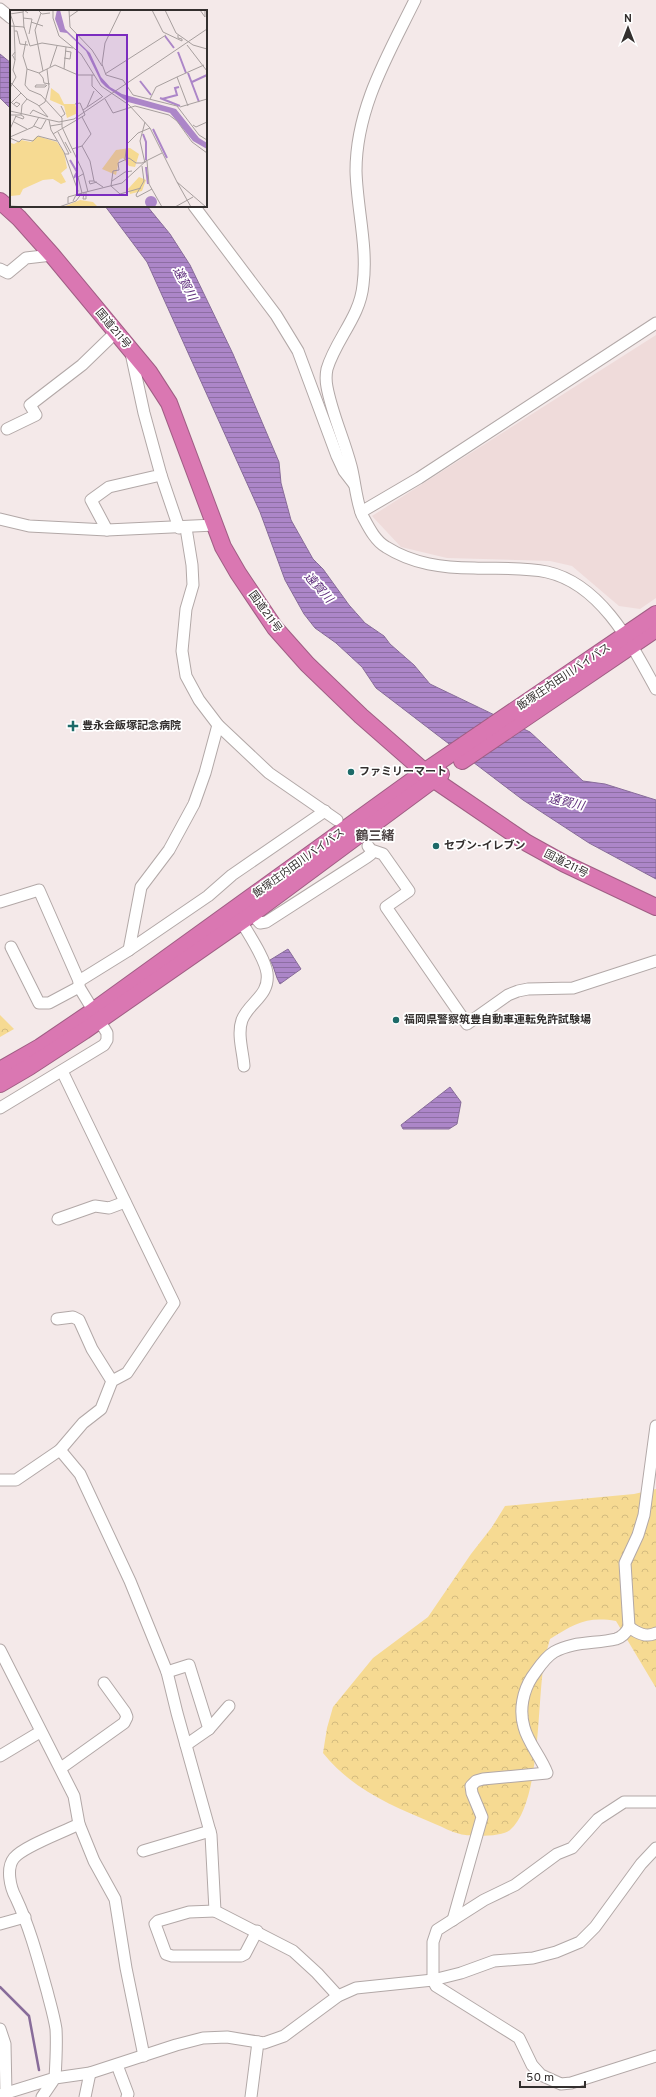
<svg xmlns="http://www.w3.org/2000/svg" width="656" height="2097" viewBox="0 0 656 2097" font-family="Overpass,'Noto Sans JP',sans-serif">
  <defs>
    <pattern id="forest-crowns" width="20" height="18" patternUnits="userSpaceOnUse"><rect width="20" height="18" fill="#f6da92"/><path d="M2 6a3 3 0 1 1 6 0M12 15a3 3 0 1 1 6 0" fill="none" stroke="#d3bb7e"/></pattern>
    <pattern id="water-rules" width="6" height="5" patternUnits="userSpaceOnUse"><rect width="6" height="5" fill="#ac86c8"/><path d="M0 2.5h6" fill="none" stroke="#8d6ea3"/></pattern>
  </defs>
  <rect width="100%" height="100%" fill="#f4e9e9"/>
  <polygon fill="#efdbda" points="656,335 656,598 640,609 619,606 572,566 550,561 447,558 401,547 372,516"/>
  <g fill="url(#forest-crowns)">
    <polygon points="0,1015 14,1029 0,1037"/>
    <path d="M656,1489V1688L616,1621C587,1616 574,1624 550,1639C548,1647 545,1655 544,1663C537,1702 541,1804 510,1830C502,1837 470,1837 460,1834C451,1832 443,1827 435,1824C391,1805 354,1791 323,1753L327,1728L333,1707L373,1658L428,1617L471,1554L492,1527L505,1506L634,1494Z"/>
  </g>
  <g fill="url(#water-rules)" stroke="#886c9a">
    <polygon points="0,54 11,63 11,109 0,98"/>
    <polygon points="105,206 147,206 170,234 190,265 233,354 279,462 281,483 291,520 313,559 323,569 349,605 365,623 384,636 390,644 414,665 430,684 530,732 583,781 605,784 656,800 656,879 589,843 523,800 436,734 376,688 362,667 336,643 315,628 304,614 285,580 260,512 147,262"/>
    <path d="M288,949L301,969L280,984C275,976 275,968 270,960Z"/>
    <polygon points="450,1087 461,1102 457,1124 449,1129 403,1129 401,1125"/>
  </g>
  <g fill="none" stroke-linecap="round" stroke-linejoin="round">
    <polyline stroke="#886c9a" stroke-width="2.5" points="0,1987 29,2016 39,2070"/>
    <defs>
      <g id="minor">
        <path d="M415,0C388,55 356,108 356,171C357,209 368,247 363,285C360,317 336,339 327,369C326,374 326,382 327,387C332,414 344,439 351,466C355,481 356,500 362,515C368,526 375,541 386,547C413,564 443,568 474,568C498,569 523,567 547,572C601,584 632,645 656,689"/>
        <polyline points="0,9 11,18"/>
        <polyline points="194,206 276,315 298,351 337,456 344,471 354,484"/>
        <polyline points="0,269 8,273 26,258 52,255"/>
        <polyline points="7,429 36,415 30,405 82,365 115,333"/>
        <polyline points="161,475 179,528"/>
        <polyline points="361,512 419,478 656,323"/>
        <polyline points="0,519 29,526 107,530 215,525"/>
        <polyline points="186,528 192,565 193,585 186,609 182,651 186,676 199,700 218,725 269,773 337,820"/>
        <polyline points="107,530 91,500 109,487 161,475 144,413 131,353"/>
        <polyline points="368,846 371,850 383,854 409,891 386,907 467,1024 508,995 518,991 528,989 573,988 656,961"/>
        <polyline points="0,902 39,890 79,981 79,987 107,1033 107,1040 104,1045 0,1108"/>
        <polyline points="252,914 260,923 266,922 367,857 371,854 371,850"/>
        <path d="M241,921C249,935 265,958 267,973C270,996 249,1002 242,1020C237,1034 243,1052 244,1066"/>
        <polyline points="11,947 39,1003 49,1003 79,987"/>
        <polyline points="129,950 141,887 169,850 194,804 205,773 218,725"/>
        <polyline points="79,981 129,950 208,896 232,875 325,811"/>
        <polyline points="58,1219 95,1206 109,1208 125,1202"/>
        <polyline points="57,1319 73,1317 79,1320 92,1349 112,1381"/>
        <polyline points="60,1450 80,1474 130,1581 167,1672 177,1713 211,1835 215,1911 293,1951 317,1973 338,1996"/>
        <polyline points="0,1480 16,1480 60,1450 83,1423 101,1409 112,1381 127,1373 174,1303 62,1071"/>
        <path d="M629,1627C637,1633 646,1638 656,1633"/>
        <polyline points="0,1650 74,1796 79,1824 94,1861 115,1899 126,1968 144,2056"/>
        <polyline points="167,1672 189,1665 209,1729"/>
        <polyline points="186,1745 209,1729 229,1706"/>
        <polyline points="0,1756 40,1732"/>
        <polyline points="61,1768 124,1723 127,1717 125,1712 104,1683"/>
        <polyline points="656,1802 624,1802 598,1819 572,1848 557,1854 515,1885 484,1900 437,1930 433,1942 433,1980 436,1986 519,2038 532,2065 541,2075 561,2084 571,2083 656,2056"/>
        <polyline points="143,1851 210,1831"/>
        <polyline points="215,1911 189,1912 158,1921 155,1924 166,1954 172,1956 241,1956 245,1954 257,1931"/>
        <path d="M453,1920L482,1817L472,1793L471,1786L476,1781L483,1779L547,1773C541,1757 528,1743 524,1727C519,1710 523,1691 532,1677C538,1669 544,1658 554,1652C573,1641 595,1644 616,1639C622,1637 626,1633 629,1627L625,1563L638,1535L644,1515L656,1426"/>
        <polyline points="0,1924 25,1917"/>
        <polyline points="0,2029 5,2044 6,2094 4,2097"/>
        <polyline points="117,2065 128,2094 127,2097"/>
        <path d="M0,2095L55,2078C56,2062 57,2046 56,2029C54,2016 50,2003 47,1991C38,1959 30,1928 16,1898C10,1887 6,1868 14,1858C24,1846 64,1832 79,1824"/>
        <polyline points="42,2097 55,2078 90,2073 176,2045 203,2038 227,2037 264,2043 284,2036 338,1996 356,1988 433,1980 461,1973 494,1961 533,1958 556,1952 580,1942 595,1927 641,1864 656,1848"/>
        <polyline points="85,2097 90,2073"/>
        <polyline points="251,2097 258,2042"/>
      </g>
      <g id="highway">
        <polyline points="0,201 19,218 52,255 149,372 169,403 223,547 238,573 275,628 307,664 361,716 433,779 527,843 565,864 656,907"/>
        <polyline points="462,761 656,629"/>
        <polyline points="0,1070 40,1047 93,1011 424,772 656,614"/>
        <polyline points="0,1084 29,1067 84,1031 252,914 441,774"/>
      </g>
    </defs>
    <use href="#minor" stroke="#b2a8a7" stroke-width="13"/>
    <use href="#highway" stroke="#a05e84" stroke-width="18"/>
    <use href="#minor" stroke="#fff" stroke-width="11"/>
    <use href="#highway" stroke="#da77b2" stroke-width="16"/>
  </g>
  <g fill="#1d6a68" stroke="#fff" stroke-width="1.5">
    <path d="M71 720h4v4h4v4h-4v4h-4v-4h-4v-4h4z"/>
    <circle cx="351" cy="772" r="4"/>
    <circle cx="436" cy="846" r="4"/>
    <circle cx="396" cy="1020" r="4"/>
  </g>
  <g text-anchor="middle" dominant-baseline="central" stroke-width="3.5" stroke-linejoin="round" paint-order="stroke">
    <g font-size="11" fill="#332f2e" stroke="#fff">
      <text transform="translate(113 329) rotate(50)">国道211号</text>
      <text transform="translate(265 612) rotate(54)">国道211号</text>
      <text transform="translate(564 677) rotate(-34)">飯塚庄内田川バイパス</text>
      <text transform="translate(299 863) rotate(-36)">飯塚庄内田川バイパス</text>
      <text transform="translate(566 864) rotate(27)">国道211号</text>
    </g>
    <g font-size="11" font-weight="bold" fill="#332f2e" stroke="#fff" text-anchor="start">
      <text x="82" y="726">豊永会飯塚記念病院</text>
      <text x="359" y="772">ファミリーマート</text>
      <text x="444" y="846">セブン-イレブン</text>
      <text x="404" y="1020">福岡県警察筑豊自動車運転免許試験場</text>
    </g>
    <g font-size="12" font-style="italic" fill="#5d2b7b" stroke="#fff">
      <text transform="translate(184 284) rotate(62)">遠賀川</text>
      <text transform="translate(318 588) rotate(48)">遠賀川</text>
      <text transform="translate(566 803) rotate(13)">遠賀川</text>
    </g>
    <g font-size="13" font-weight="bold" fill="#4f4646" stroke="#fff">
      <text x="375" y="837">鶴三緒</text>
    </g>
  </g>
  <g transform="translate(10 10)">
    <rect width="197" height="197" fill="#f4e9e9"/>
    <path d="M41,78L49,84L54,94H65L68,103L57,108L54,96L40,90ZM27,126L47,132L54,142L57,158L51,163L56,172L51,174L43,169L33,170L13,179L10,185L1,186V133L4,134L11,130L21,132ZM120,138L129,144L125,157L119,156L113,148L109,150L106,165L92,159L106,140ZM129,167L136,170L132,181L120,184L118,179ZM70,190L83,192L88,197H53Z" fill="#f6da92"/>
    <path d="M47,0H50L55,19L80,43L91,67L100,77L112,84L166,99L189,128L197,133V139L183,131L160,103L118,92L96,77L91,72L76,41L57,23L50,22L45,9ZM135 192a6 6 0 1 1 12 0a6 6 0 1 1-12 0Z" fill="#ac86c8"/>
    <path fill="none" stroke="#ac86c8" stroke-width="2" d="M155,26L164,38M168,42L176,63M178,63L189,92M130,71L141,85M182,72L197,65M150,88L170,96M152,89L167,85L165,78L169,77M143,119L157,148M133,124L136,132V150M60,150L67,162L64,168M136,157L138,174"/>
    <path fill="none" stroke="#a79f9e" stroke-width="1" d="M28,0L32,4L40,3M43,0V8L49,26L71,44L91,76L119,95L140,118L167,172L196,197M59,0L60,17L82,40L92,56M111,0L95,33L92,54L96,65L113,70L123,85L167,96L189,125L197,130M142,0L153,22L172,31V29L168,28V25M155,0L166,23L183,35L197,39M190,0L195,7V0M0,3L4,15L5,42M31,3L25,20L33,61M0,4L13,2M59,7L69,0M13,8L22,9L19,24M21,12L33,16M0,16L14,17L20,36L32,33L63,38M14,18L13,2L14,0L18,3M4,21H7L10,34L18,35M16,31L13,46L17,59L15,75L19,80L31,85L52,108V117L73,162L78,182M177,35L197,61M2,46L5,42V50L3,46M54,48L60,49L61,42L55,41M40,57L47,36M17,59L29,63L33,68L34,73L40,74M54,59L56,37M29,63L45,55L68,65H84M95,64L156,25M82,65V76L93,87M167,67L194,55M0,72L17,89L28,95L38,107L23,100L20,104M36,75H26L25,77H35L37,75M0,78L6,67L3,60L5,50M95,89L103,103L125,96L159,105L167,111L182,132L197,143M140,89L146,77L167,67L178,96M2,93L7,97L10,94L6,92L4,94M0,94L11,83M29,96L35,92L39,77L37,59M77,97L84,81M170,97L197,89M73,100L92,87M0,101L49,112L64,109L197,19M0,105H11L12,95L17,89M5,106L13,109L14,107L11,105M51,107L55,104L51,96M39,110L41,120L54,142L68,181L63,191M4,112L17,119M135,112L130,131L135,153M183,115L186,117L197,112M24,116L31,119L36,110M40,116L52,114M0,119L6,106M48,122L59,144H55M43,124L75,105L70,93L65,94M0,127L23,117L29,107M0,128L9,132L12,129L23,131L28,126L47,131M55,132L61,143M72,136L80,151L84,171L93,177M62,139L72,136L81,124L72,107M115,149L117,134L128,123L140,118M137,151L139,174L152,197M132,156L134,171L126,185L127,187L142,179M84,171H79L80,174L87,172M102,171L115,162L122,161M167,172L181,197M131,178L110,184L101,176L103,161L109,160L108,153L119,148L126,153H132L152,143M74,183L73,189H76V182M58,193V187L72,183L68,167L73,164M0,196L16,197M49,197L66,191L72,183L112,173L137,150M165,197L183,187"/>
    <path fill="#7b2cbf" fill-opacity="0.15" stroke="#7b2cbf" stroke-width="2" d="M67,25H117V185H67Z"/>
    <rect width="197" height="197" fill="none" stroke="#332f2e" stroke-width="2"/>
  </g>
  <g transform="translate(628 28)" stroke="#ffffff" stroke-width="3" paint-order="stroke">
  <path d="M0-3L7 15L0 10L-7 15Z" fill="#332f2e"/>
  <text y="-6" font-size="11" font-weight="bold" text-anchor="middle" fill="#332f2e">N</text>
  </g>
  <path d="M520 2081v6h65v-6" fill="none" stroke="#332f2e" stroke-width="2"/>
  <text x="526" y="2081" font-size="12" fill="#332f2e" stroke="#ffffff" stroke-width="3" paint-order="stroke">50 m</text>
</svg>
